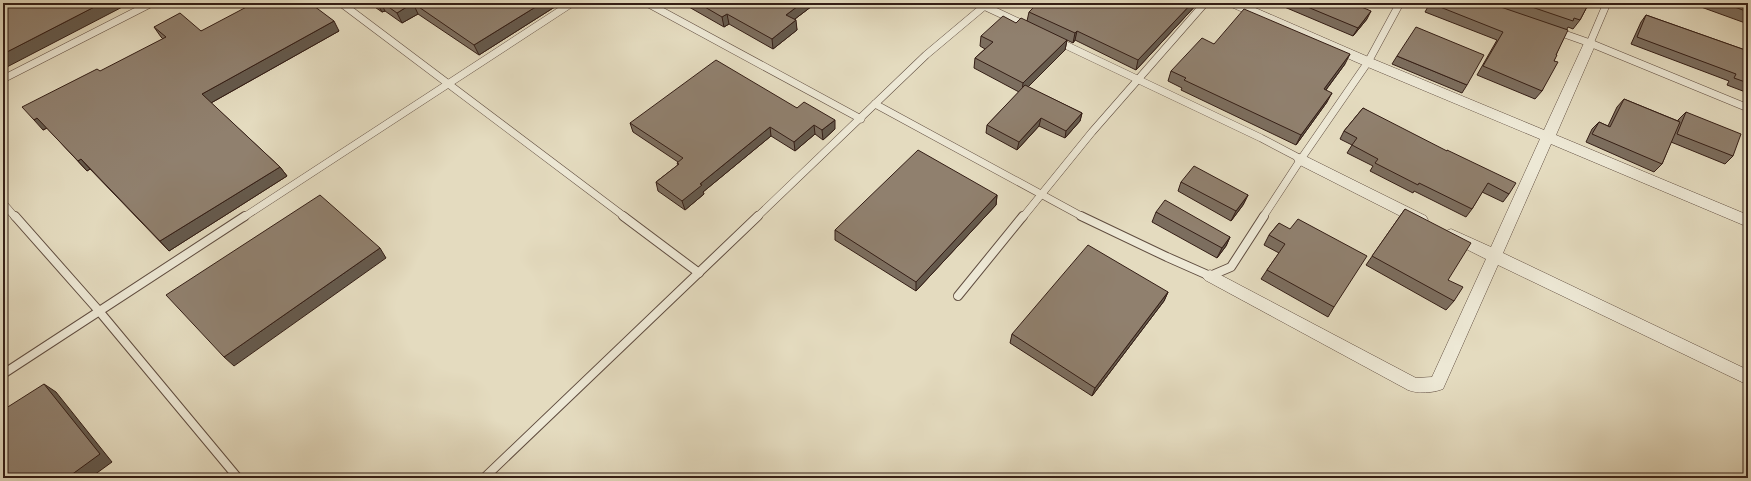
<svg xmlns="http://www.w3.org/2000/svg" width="1751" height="481" viewBox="0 0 1751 481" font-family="'Libre Caslon Text',serif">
  <rect width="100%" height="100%" fill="#e4dbbf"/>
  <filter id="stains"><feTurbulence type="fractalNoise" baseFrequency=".005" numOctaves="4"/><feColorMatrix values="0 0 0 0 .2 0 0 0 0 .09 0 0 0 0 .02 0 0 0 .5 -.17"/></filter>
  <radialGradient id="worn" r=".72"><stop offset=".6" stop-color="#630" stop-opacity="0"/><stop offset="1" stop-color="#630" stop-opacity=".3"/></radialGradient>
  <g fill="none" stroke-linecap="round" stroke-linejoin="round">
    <defs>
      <g id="service-far1">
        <polyline points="341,3 625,217"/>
        <polyline points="647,3 861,119"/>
        <polyline points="984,6 1027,26"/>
        <polyline points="1556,31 1590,43 1748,108"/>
        <polyline points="1057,41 1261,138 1301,159"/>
        <polyline points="1590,43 1607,3"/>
        <polyline points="3,79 152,3"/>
        <polyline points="875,104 1083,217"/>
        <polyline points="3,203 15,217"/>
        <polyline points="244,217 572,3"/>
        <polyline points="757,217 926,55 988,3"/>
        <polyline points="1023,217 1092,132 1205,3"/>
        <polyline points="1263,217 1301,159 1368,62 1400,3"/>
      </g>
      <g id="service">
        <polyline points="15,216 99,311 238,478"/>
        <polyline points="623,216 699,273"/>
        <polyline points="1081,216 1167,257 1210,276 1231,267 1264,216"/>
        <polyline points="958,296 1023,216"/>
        <polyline points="3,374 245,216"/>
        <polyline points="484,478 758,216"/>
      </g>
      <g id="minor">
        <path d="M1227,3H1244L1373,59L1544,130L1584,43L1586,40H1594L1596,43L1556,135L1748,215V227L1551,144L1503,253L1748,370V385L1498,265L1443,389C1433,393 1418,394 1408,390L1205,280L1202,276L1205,272L1210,270L1215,272L1416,378L1432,377L1486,259L1446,239L1444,235L1446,231L1451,229L1491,247L1540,139L1363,65L1229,6Z"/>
        <polygon points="1301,154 1426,216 1428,220 1426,224 1421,226 1416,224 1296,163 1294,159 1296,155"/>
      </g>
    </defs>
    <use href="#service-far1" stroke="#604d40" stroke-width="8"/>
    <use href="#service" stroke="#604d40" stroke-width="10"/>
    <use href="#minor" stroke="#604d40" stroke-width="1"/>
    <use href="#service-far1" stroke="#ede8d5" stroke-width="7"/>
    <use href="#service" stroke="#ede8d5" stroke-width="8"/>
    <use href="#minor" fill="#ede8d5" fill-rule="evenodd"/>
  </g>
  <g fill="#7c6e5f" stroke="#341e16">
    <polygon points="369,3 561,3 479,55 418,14 402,23 385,11 382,12"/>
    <polygon points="682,3 816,3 795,19 797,30 773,49 729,24 724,27"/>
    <polygon points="1038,3 1198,3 1136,70 1075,40 1073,43 1067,40 1065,50 1028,87 1082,113 1080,121 1065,138 1039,126 1017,150 986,133 987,125 1019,92 974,68 975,58 985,49 980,46 981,36 1016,23 1027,21 1029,12"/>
    <polygon points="1275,3 1352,3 1367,19 1353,36"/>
    <polygon points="1430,3 1589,3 1580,20 1573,29 1568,27 1567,29 1556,55 1554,61 1542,91 1535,99 1477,75 1497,40 1425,12"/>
    <polygon points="1690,3 1748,3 1748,24"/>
    <polygon points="1646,15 1748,51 1748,93 1727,85 1729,81 1631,44 1641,22"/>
    <polygon points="154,27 201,31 339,31 211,103 280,167 287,176 169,251 90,169 87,171 47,128 43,130 163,39 161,37"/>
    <polygon points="1214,44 1345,64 1326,90 1327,102 1296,145 1181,90 1182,88 1168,81 1171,71"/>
    <polygon points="1397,56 1467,85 1462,93 1392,64"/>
    <polygon points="1624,99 1678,121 1678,120 1686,112 1733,156 1725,164 1671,142 1662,164 1654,172 1586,142 1592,129 1599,122 1608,126 1617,107"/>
    <polygon points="797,108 835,129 823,140 815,134 795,151 771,136 703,192 704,194 685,210 658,191 656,182 678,165 677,163 678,162 633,132 630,123"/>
    <polygon points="1363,108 1509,194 1503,202 1482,192 1472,209 1466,217 1414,191 1413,193 1370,171 1373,166 1347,153 1352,145 1340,139 1344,131"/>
    <polygon points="1181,182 1248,195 1243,205 1231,221 1178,191"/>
    <polygon points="997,195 996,205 916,291 835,240 835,230"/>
    <polygon points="1405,209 1448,280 1454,301 1446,310 1366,265"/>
    <polygon points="1156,212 1230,237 1226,246 1217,258 1152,222"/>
    <polygon points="1279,223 1334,307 1328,317 1261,279 1267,270 1279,253 1264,245 1269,235"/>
    <polygon points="1168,292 1164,301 1092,396 1010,343 1012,334"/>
  </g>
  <g fill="#655a4d" stroke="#341e16">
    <polygon points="102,3 130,3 3,69 3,54"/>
    <polygon points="377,3 381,3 385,11 382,12"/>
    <polygon points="413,3 418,14 402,23 397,13"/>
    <polygon points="542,3 561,3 479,55 474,45"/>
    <polygon points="802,3 816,3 787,25 786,15"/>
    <polygon points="1192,3 1198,3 1136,70 1138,60"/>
    <polygon points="1371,11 1367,19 1353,36 1358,28"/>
    <polygon points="727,14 729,24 724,27 722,17"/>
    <polygon points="796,20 797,30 773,49 772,39"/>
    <polygon points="334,21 339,31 209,104 202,94"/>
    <polygon points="1077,31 1075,40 1073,43 1075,33"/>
    <polygon points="1067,40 1065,50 1022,93 1023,83"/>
    <polygon points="1350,54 1345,64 1319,99 1324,89"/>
    <polygon points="1332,93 1327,102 1296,145 1301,135"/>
    <polygon points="1082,113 1080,121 1065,138 1066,131"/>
    <polygon points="37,118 47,128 43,130 34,120"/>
    <polygon points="1041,118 1039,126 1017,150 1019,142"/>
    <polygon points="835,120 835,129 823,140 822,130"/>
    <polygon points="814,125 815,134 795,151 794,142"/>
    <polygon points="770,127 771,136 703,192 704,194 685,210 682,201 700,184"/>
    <polygon points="81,159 90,169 87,171 78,161"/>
    <polygon points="280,167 287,176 169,251 160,241"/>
    <polygon points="997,195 996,205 916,291 916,282"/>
    <polygon points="1248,195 1243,205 1231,221 1236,211"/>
    <polygon points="1230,237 1226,246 1217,258 1222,248"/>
    <polygon points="380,248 386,258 234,366 224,357"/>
    <polygon points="1168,292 1164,301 1092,396 1095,388"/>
    <polygon points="44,384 56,392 112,462 90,478 67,478"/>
  </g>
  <g fill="#90806e" stroke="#341e16">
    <polygon points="3,3 102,3 3,54"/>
    <polygon points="254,3 300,3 302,5 306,3 310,3 334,21 202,94 280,167 160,241 81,159 78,161 37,118 34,120 22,107 97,69 100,71 166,37 154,27 180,13 201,31"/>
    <polygon points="383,3 542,3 474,45 413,3 397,13"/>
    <polygon points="698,3 802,3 786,15 796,20 772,39 727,14 722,17"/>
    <polygon points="1038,3 1192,3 1138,60 1077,31 1075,33 1029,12"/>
    <polygon points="1298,3 1352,3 1371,11 1358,28"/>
    <polygon points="1430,3 1489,3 1568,30 1556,55 1557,55 1554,61 1558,62 1542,91 1483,66 1503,32"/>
    <polygon points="1520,3 1589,3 1580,20 1574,18 1573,21"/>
    <polygon points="1724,3 1748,3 1748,12"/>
    <polygon points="1244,9 1350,54 1324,89 1332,93 1301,135 1184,80 1186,78 1171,71 1202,38 1214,44"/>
    <polygon points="1646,15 1748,51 1748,83 1734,78 1736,74 1637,37"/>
    <polygon points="1003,16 1016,23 1021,18 1067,40 1023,83 975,58 993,42 981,36"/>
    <polygon points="1416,27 1484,55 1467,85 1397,56"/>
    <polygon points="716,60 797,108 804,102 835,120 822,130 814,125 794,142 770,127 700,184 702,185 682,201 656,182 679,164 677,163 683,158 630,123"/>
    <polygon points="1025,85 1082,113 1066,131 1041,118 1019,142 987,125"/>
    <polygon points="1624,99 1680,122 1662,164 1592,134 1599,122 1610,127"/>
    <polygon points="1363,108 1447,151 1447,150 1516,183 1509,194 1488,183 1472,209 1419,183 1418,185 1375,163 1378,159 1352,145 1357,138 1344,131"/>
    <polygon points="1686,112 1741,134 1733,156 1677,134"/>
    <polygon points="918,150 997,195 916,282 835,230"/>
    <polygon points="1194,166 1248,195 1236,211 1181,182"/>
    <polygon points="320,195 380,248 224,357 166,295"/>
    <polygon points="1165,200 1230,237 1222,248 1156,212"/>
    <polygon points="1405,209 1471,243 1448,280 1463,287 1454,301 1372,256"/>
    <polygon points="1298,219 1367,256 1334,307 1267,270 1285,244 1269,235 1279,223 1290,229"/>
    <polygon points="1088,245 1168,292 1095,388 1012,334"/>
    <polygon points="44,384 100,454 67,478 4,478 3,476 3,410"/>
  </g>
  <rect width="1751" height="481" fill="none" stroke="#e4dbbf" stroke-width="16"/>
  <rect x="4" y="4" width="1743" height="473" fill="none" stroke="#341e16" stroke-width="2"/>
  <rect x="8" y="8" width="1735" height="465" fill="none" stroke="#341e16"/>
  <rect width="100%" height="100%" filter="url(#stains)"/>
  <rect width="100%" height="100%" fill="url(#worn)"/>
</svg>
